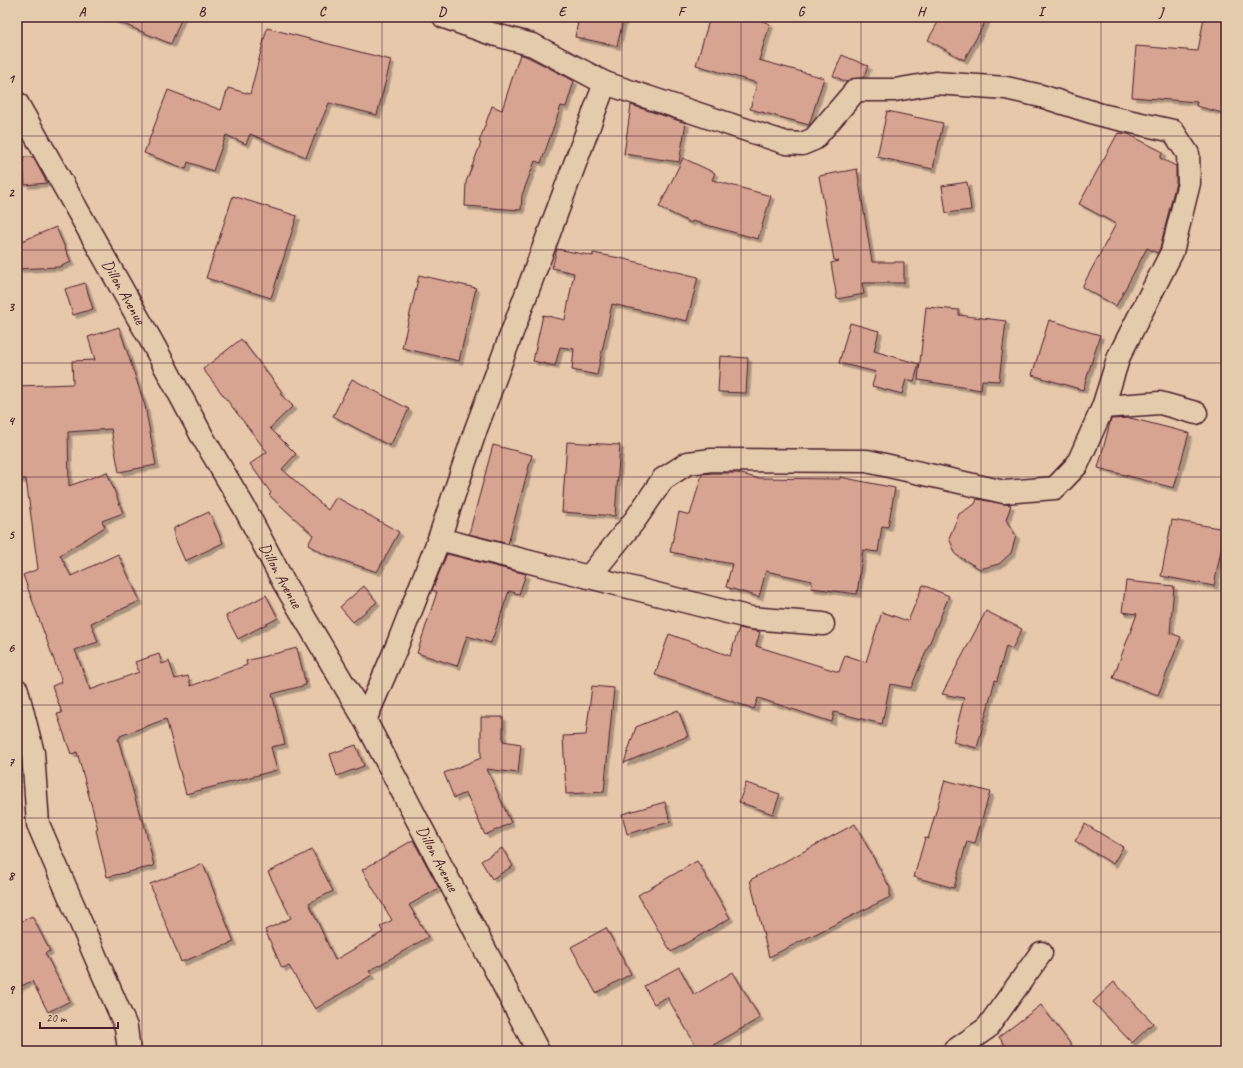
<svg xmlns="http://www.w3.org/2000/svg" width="1243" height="1068" viewBox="0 0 1243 1068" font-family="Caveat,sans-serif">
  <defs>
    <filter id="shadow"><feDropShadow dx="3.5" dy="3.5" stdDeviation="0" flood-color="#0004"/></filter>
  </defs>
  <rect width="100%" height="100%" fill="#e7c8ab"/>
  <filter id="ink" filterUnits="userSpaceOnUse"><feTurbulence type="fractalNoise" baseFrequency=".025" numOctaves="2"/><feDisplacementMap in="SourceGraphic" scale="8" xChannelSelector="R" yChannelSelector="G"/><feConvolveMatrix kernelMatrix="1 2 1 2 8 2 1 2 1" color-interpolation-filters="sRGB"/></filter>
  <g filter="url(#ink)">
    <g fill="#d7a491" stroke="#4a1f2b" filter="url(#shadow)">
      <polygon points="107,17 182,17 171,44"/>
      <polygon points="579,17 624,17 617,46 575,37"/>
      <polygon points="710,17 752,17 770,24 759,60 824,78 809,125 750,109 757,83 696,65"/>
      <polygon points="941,17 988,17 964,60 928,40"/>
      <polygon points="1204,17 1226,17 1226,114 1196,106 1197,102 1132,97 1136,46 1198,51"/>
      <polygon points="267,28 391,60 377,115 329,103 306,157 250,134 246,144 226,135 213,171 188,162 186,169 144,153 168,90 221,110 228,88 250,94"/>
      <polygon points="520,54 528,57 574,81 566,107 561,106 541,163 535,161 522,195 521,210 465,206 466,182 481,143 479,142 492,106 502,110"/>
      <polygon points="842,55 868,66 863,78 851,79 847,82 833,76"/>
      <polygon points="631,105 686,123 679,162 624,154"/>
      <polygon points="887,111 943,123 933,169 877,157"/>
      <polygon points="1118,133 1128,134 1163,152 1160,158 1176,166 1176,182 1160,248 1158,253 1147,248 1116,306 1082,287 1116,224 1079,204"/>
      <polygon points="23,157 33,157 47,183 25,185"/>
      <polygon points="683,158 715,173 712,180 771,196 758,239 692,221 691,223 659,207"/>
      <polygon points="857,169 872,262 904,262 904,283 862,283 864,294 837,299 831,263 839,261 834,260 819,176"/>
      <polygon points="967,182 971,210 946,213 942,186"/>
      <polygon points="233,196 297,216 271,298 206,278"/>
      <polygon points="56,227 71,262 59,267 17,269 17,243"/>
      <polygon points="557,249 593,256 593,253 620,258 698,277 687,321 612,304 597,375 572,370 574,349 560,347 555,366 533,361 543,315 565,320 574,273 552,268"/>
      <polygon points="419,275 476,288 459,361 402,348"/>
      <polygon points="85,283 93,309 73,315 65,289"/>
      <polygon points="926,307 959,310 959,315 1006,321 999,381 982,380 981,390 918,380"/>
      <polygon points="1049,320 1100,335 1083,390 1032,375"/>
      <polygon points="850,323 879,331 874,351 919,364 914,381 906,379 902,394 872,386 876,372 839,363"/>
      <polygon points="119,327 145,406 156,465 119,472 111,429 68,432 69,486 107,472 123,513 102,521 105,527 60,555 71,576 118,554 140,601 91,623 98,642 75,650 90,690 139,672 135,662 159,654 162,664 169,661 175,679 188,676 191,686 247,665 246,661 297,648 306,685 272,694 285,744 271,747 277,770 186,794 166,719 120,736 120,738 118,739 141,819 143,819 154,866 107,877 96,830 98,829 77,752 71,754 57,714 62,713 52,686 62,682 23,575 38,569 26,479 17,480 17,386 73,384 72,361 95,360 88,337"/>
      <polygon points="241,339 282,392 280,394 293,406 270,428 296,454 282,469 328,510 336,497 399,532 377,572 324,554 308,545 313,535 269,495 271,493 250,464 267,452 203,369"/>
      <polygon points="720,356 748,358 746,393 718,392"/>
      <polygon points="352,379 409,409 390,446 333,416"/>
      <polygon points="1130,418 1189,433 1174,488 1098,468 1111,419"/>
      <polygon points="567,442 620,445 615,516 562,512"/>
      <polygon points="493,445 532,455 508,544 469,534"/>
      <polygon points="713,473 738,473 756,478 840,479 840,477 895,488 888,527 882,526 878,552 863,550 857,594 811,588 812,581 766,571 759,597 726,587 732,564 670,552 679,512 690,515 702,474"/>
      <polygon points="977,499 1011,505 1006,520 1016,536 1011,553 999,564 980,569 956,555 949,538 959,514 975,504"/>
      <polygon points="209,512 223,543 185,561 174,536 174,528"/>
      <polygon points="1172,520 1225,529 1214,586 1161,576"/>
      <polygon points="447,554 526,574 519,594 509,591 491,643 467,636 457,666 417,653 437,592 432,590"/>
      <polygon points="1126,581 1174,586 1170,633 1181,637 1158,695 1113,678 1137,614 1122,612"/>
      <polygon points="923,585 949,596 911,688 890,684 882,724 834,712 832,722 758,698 754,709 655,675 669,634 730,656 739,628 760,632 756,646 839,672 845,655 866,662 882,612 908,621"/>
      <polygon points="364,586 377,602 353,622 340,607"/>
      <polygon points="266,595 278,618 238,639 226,616"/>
      <polygon points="986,611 1022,629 1012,649 1006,646 997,681 995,680 977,748 953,742 964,698 942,694"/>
      <polygon points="592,686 614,688 604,792 566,794 563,736 586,735"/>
      <polygon points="678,710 688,736 624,763 636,727"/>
      <polygon points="481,717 503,717 503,741 521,744 518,773 487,769 511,823 485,835 466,793 454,798 444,773 481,758"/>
      <polygon points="356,745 364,766 337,776 330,754"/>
      <polygon points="945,780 990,792 975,843 967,841 954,888 914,877 925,838 928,839"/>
      <polygon points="746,783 780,794 773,814 739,802"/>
      <polygon points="665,802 670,822 627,834 622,814"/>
      <polygon points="855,824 890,888 890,897 769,957 750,880"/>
      <polygon points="1085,824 1123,847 1113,864 1075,841"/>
      <polygon points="413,840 439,888 409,905 428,937 369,971 372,975 315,1009 289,966 282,968 265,930 291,918 268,872 312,850 333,891 309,903 335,960 383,932 380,927 392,920 362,870"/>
      <polygon points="502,848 513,866 492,879 481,861"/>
      <polygon points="697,861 730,918 671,952 638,895"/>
      <polygon points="203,864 234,942 181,962 150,884"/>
      <polygon points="32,916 50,951 45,953 70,1001 48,1012 32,981 17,988 17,924"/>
      <polygon points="606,928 631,974 596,993 571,947"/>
      <polygon points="679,967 694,995 733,972 760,1018 703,1051 699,1051 667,997 654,1004 644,986"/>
      <polygon points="1114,982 1153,1023 1132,1043 1093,1002"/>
      <polygon points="1041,1005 1076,1051 1009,1051 999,1037"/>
    </g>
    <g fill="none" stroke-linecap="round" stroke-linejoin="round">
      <defs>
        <g id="minor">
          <path id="s1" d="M17,103L153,344L202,436L244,507L284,583L365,720L538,1051"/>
          <polyline points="1103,407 1160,403 1196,413"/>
          <polyline points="439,539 589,577 635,520 663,479 688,463 712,460 867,461 1004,492 1055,488 1077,465 1103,407 1119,356 1172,252 1189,183 1188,154 1173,131 1101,115 1041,96 1006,88 936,83 895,90 856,90 814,139 802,144 786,143 605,83 533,45 489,33 444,17"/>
          <polyline points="589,577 751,618 823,624"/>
          <polyline points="17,690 33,753 38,824 126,1027 129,1051"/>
          <polyline points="365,720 397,646 439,539 476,429 605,83"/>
          <polyline points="954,1051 987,1028 1041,953"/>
        </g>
      </defs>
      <use href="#minor" stroke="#4a1f2b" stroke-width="25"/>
      <use href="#minor" stroke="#e4cbac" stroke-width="22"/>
    </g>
  </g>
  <path fill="none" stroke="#4a1f2b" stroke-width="1" stroke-opacity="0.55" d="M142,17V1051M262,17V1051M382,17V1051M502,17V1051M622,17V1051M741,17V1051M861,17V1051M981,17V1051M1101,17V1051M17,136H1226M17,250H1226M17,363H1226M17,477H1226M17,591H1226M17,705H1226M17,818H1226M17,932H1226"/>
  <g text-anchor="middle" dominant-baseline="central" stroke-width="3.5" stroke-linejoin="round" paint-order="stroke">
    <g font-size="16" fill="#4a1f2b" stroke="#e4cbac">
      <text stroke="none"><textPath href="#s1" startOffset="217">Dillon Avenue</textPath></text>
      <text stroke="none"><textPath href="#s1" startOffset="541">Dillon Avenue</textPath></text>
      <text stroke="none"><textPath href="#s1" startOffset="865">Dillon Avenue</textPath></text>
    </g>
  </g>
  <rect width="1243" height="1068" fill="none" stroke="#e4cbac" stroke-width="44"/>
  <path d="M40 1022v6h78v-6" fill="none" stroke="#4a1f2b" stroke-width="2"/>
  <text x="46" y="1022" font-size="12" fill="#4a1f2b" stroke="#e4cbac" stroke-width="3" paint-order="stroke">20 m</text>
  <rect x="22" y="22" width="1199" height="1024" fill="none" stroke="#4a1f2b" stroke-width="1.5"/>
  <g font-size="13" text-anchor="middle" font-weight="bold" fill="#4a1f2b">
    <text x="82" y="16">A</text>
    <text x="202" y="16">B</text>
    <text x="322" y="16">C</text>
    <text x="442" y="16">D</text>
    <text x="562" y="16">E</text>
    <text x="681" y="16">F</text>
    <text x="801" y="16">G</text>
    <text x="921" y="16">H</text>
    <text x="1041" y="16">I</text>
    <text x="1161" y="16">J</text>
    <text x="11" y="83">1</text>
    <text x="11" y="197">2</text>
    <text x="11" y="311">3</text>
    <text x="11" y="425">4</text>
    <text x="11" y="539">5</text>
    <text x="11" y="652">6</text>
    <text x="11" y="766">7</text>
    <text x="11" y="880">8</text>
    <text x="11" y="994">9</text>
  </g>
</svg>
